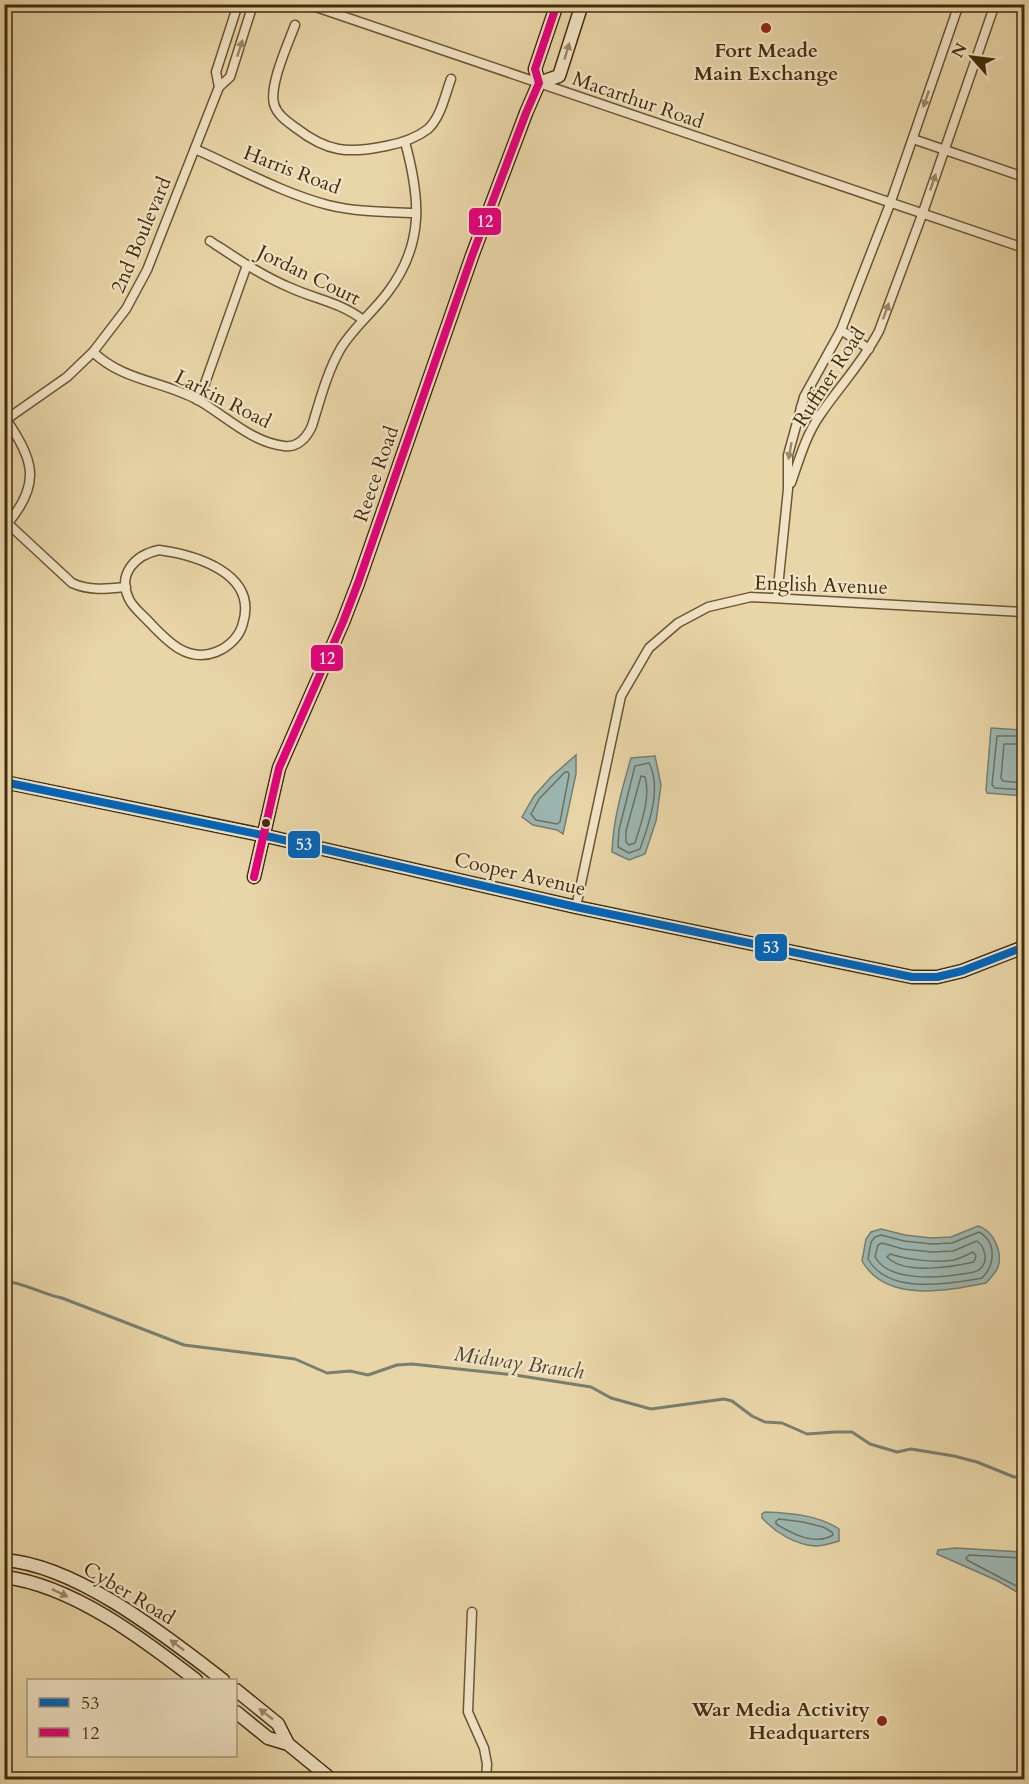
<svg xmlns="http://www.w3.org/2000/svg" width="1029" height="1784" viewBox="0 0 1029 1784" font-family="Cardo,serif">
  <rect width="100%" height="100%" fill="#e9d6a8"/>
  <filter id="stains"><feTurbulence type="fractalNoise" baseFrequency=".00333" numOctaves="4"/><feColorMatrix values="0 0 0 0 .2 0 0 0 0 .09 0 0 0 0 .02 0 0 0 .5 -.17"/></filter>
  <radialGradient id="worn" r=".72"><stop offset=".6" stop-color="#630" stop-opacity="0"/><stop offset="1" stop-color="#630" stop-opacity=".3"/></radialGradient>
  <g fill="#9bb7b2" stroke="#787f70" stroke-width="1.5">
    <polygon points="991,728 1024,730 1024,796 987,793 986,790"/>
    <polygon points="576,755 576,774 563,834 557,830 533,825 522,817 534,796 551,777"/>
    <path d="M655,756L661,785L656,821L645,854L629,860L612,852C613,820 622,789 631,758Z"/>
    <path d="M978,1226C993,1230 1003,1252 998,1267C996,1273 990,1278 986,1283C946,1291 886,1303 862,1261L866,1239L871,1232L881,1229L905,1235L931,1238L951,1237Z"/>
    <path d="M765,1512C791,1513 818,1515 839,1529V1541C832,1543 823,1546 816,1546C795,1545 775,1532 762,1518V1514Z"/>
    <polygon points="956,1548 1024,1552 1024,1596 998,1581 937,1554 938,1550"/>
  </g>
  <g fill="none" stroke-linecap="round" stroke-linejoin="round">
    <g stroke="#6f725f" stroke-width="1.5">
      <polyline points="1024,736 997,736 992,785 995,788 1024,790"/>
      <polyline points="1024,744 1004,744 1001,778 1003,781 1024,783"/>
      <path d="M649,763C662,788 649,824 640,849L629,853L618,847L619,830L635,766Z"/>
      <polygon points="565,772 568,772 569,775 560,822 557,824 536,820 531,814 539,799"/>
      <path d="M641,776L645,777C651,798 641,823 635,843L629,845L626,842V831Z"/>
      <path d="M979,1232C997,1242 995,1265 982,1278C948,1284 888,1295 868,1259L871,1242L875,1237L881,1235L904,1241L932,1244L952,1243Z"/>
      <path d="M977,1241C985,1247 989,1261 980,1269C976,1273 968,1273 962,1274C938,1278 889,1282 875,1257L878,1245L882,1243L903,1249L932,1252L953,1251Z"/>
      <path d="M973,1252L976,1256L974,1262C952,1267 904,1275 887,1257L890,1254C909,1260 934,1263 954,1260C961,1258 967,1255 973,1252Z"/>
      <path d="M779,1519L803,1522L823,1527L832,1532L833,1535C815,1546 793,1534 776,1524V1521Z"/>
      <polyline points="1024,1558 969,1555 966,1558 967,1560 1024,1590"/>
    </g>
    <path stroke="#787f70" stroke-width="3" d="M4,1281C25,1283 42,1294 62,1298L184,1345L295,1359L327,1373L350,1371L368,1375L397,1365L412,1364L515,1375L591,1387L611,1398L651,1409L724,1399L732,1401L752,1416L765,1422L782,1423L807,1434L835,1432H852L870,1444L897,1452L911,1449L954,1456L977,1462L1014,1477H1024"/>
    <defs>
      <g id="street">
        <polyline points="307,4 1024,248"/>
        <path d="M295,25C288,44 269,85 274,104C277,115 288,122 296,128C327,152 348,154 386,146C402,143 415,139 428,129C441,117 445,95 451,79"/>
        <polyline points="219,87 216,72 238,4"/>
        <polyline points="913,139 1024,177"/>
        <path d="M195,149C238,168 282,193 328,205C356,212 387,212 416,213"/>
        <path d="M210,241C236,258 262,276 291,288C315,299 342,303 363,320"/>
        <polyline points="841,330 869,349"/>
        <path d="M93,352C123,381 163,381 198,400C226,416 251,442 284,446C298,448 307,437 312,426C320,400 327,372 341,348C354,327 374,311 388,292C425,243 420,197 405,142"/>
        <polyline points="197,400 203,389 247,265"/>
        <polyline points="801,407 818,417"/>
        <path d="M6,419C33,460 42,482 8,523"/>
        <polyline points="4,421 67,377 93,352 126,309 147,270 219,87 230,77 253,4"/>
        <path d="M791,483C799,460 806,435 820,415C839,387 863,362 879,331L922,215L995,4"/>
        <path d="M4,520L72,583C89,591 107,589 126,587"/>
        <path d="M159,550C195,555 258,573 243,623C240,636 229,647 216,652C188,663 168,642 150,623C144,616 133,608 129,599C117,574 135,555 159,550Z"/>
        <polyline points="777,597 788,489 788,455 804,397 841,330 890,204 959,4"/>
        <polyline points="576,907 621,696 649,648 678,623 708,607 751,597 1024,612"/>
        <polyline points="472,1612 468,1712 484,1748 487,1764 486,1780"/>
      </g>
      <g id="secondary">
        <polyline points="539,83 559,76 582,4"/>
        <polyline points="4,782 262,835 576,907 912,977 937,977 962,971 1024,947"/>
        <polyline points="254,877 279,768 343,622 358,583 472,256 526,113 539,83 535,69 557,4"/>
        <path d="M4,1560C77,1565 167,1637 223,1680"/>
        <path d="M4,1577C72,1585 143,1639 196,1680"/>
        <polyline points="236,1690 278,1724 288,1744"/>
        <polyline points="236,1712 268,1738 288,1744 332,1780"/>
      </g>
    </defs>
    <use href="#street" stroke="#6c5633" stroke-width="11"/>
    <use href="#secondary" stroke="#432c0c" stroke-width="15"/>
    <use href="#street" stroke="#f1e4c6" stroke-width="8"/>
    <use href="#secondary" stroke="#f1e4c6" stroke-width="12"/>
    <defs>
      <polyline id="bus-1" points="4,782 262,835 576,907 912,977 937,977 962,971 1024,947"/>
      <polyline id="bus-2" points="254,877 279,768 343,622 358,583 472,256 526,113 539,83 535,69 557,4"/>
    </defs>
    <use href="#bus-1" stroke="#f1e4c6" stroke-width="12"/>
    <use href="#bus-2" stroke="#f1e4c6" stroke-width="12"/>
    <use href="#bus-1" stroke="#0065bd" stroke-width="8"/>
    <use href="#bus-2" stroke="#e5007d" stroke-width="8"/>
  </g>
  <defs><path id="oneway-solid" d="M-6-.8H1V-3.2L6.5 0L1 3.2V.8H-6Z" transform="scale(1.5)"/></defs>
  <g fill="#9a8869">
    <use href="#oneway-solid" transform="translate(240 48) rotate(-72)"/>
    <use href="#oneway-solid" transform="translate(567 51) rotate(-73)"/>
    <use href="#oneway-solid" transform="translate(926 99) rotate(109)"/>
    <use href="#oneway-solid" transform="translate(933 182) rotate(-71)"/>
    <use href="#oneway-solid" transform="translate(886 311) rotate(-70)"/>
    <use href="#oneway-solid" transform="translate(790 451) rotate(100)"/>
    <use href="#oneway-solid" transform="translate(60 1593) rotate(26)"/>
    <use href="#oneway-solid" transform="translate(177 1645) rotate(-143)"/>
    <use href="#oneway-solid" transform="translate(266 1714) rotate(-142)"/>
  </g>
  <g fill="#8f2418" stroke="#f1e4c6" stroke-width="2">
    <circle cx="766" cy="28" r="6"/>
    <circle cx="882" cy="1721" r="6"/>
  </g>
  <circle fill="#432c0c" stroke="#f1e4c6" stroke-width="2" cx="266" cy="823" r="5"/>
  <g text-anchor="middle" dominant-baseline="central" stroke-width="4.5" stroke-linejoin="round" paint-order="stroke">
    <g font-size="20" font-weight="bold" fill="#432c0c" stroke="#f1e4c6">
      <text x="766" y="50">Fort Meade<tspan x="766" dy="23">Main Exchange</tspan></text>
      <text x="870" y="1709" text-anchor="end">War Media Activity<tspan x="870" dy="23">Headquarters</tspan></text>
    </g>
    <g font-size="20" fill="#432c0c" stroke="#f1e4c6">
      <text transform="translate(638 100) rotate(19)">Macarthur Road</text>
      <text transform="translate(292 170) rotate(21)">Harris Road</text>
      <text transform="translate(141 235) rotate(-67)">2nd Boulevard</text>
      <text transform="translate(309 275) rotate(26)">Jordan Court</text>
      <text transform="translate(829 377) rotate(-57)">Ruffner Road</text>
      <text transform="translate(223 399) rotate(27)">Larkin Road</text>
      <text transform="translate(376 474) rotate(-71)">Reece Road</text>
      <text transform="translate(821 585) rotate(2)">English Avenue</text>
      <text transform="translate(520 874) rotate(13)">Cooper Avenue</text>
      <text transform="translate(129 1593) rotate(31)">Cyber Road</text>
    </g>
    <g font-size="21" font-style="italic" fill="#55482d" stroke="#f1e4c6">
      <text transform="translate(519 1363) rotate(8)">Midway Branch</text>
    </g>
  </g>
  <g stroke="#f1e4c6" stroke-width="2">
    <rect x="468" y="207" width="34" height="29" rx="6" fill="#e5007d"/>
    <rect x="310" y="644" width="34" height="28" rx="6" fill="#e5007d"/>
    <rect x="287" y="830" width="34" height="29" rx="6" fill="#0065bd"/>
    <rect x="754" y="933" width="34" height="29" rx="6" fill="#0065bd"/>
  </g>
  <g font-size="16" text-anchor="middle" font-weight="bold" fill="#fff">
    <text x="485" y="227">12</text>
    <text x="327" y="664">12</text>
    <text x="304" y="850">53</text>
    <text x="771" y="953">53</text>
  </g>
  <rect width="1029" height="1784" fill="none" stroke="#e9d6a8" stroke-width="24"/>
  <rect x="6" y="6" width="1017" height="1772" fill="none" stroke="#432c0c" stroke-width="3"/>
  <rect x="12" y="12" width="1005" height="1760" fill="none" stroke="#432c0c" stroke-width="1.5"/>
  <rect x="27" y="1679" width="210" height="78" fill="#f1e4c6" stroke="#ab9a7c" stroke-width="1.5"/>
  <rect x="39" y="1698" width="30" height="9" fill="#0065bd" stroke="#ab9a7c" stroke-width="1.5"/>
  <text x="81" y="1709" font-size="18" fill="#432c0c">53</text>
  <rect x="39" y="1728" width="30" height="9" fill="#e5007d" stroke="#ab9a7c" stroke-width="1.5"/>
  <text x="81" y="1739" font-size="18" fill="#432c0c">12</text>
  <g transform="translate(972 57) rotate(298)" stroke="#f1e4c6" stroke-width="4.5" paint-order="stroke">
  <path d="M0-4.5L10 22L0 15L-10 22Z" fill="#432c0c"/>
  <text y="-9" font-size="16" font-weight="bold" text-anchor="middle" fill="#432c0c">N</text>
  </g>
  <rect width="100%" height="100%" filter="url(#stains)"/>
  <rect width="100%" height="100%" fill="url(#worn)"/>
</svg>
